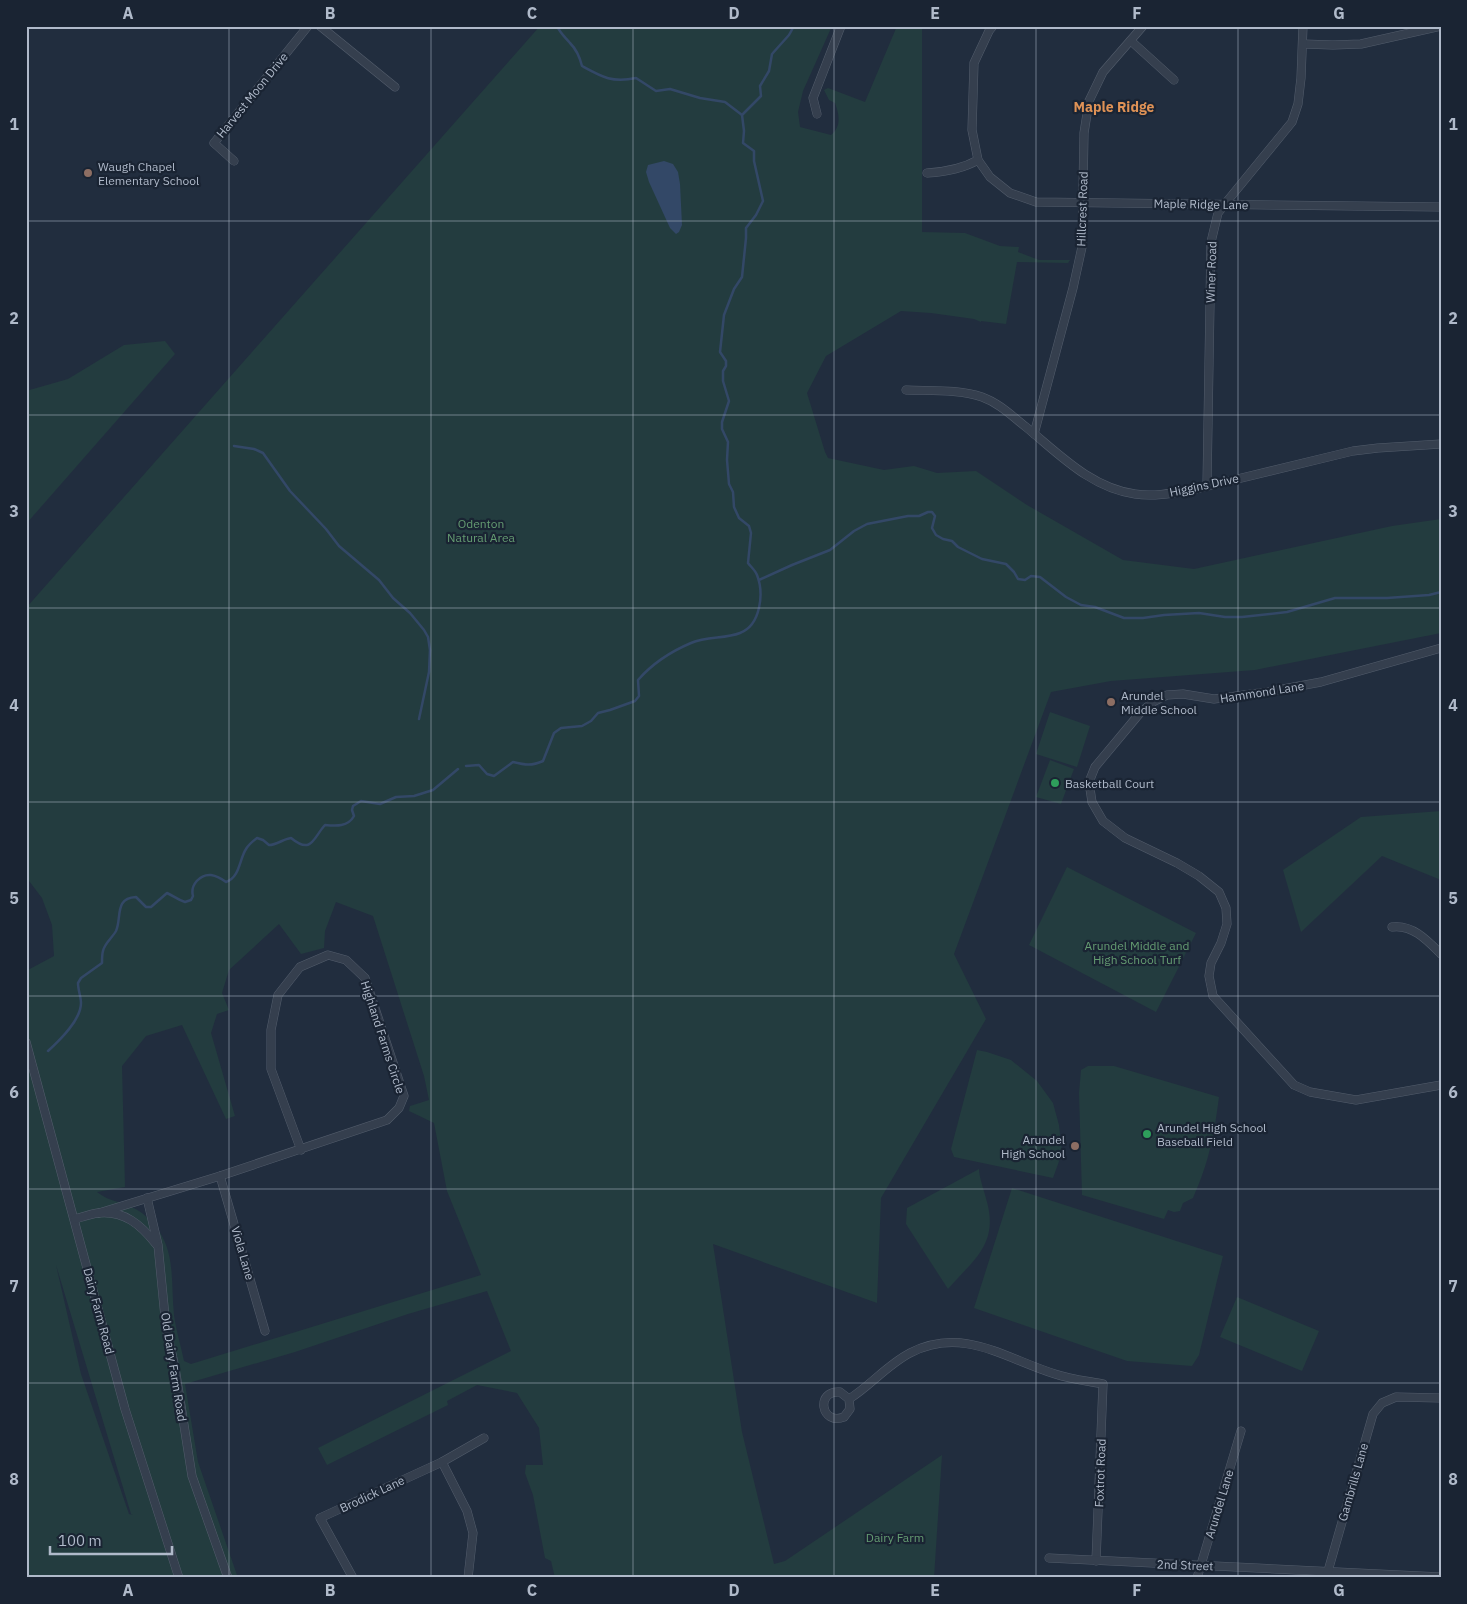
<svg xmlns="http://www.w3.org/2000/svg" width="1467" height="1604" viewBox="0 0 1467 1604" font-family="'IBM Plex Sans',sans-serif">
  <rect width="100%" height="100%" fill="#212d3e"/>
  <g fill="#233c3f" fill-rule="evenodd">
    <path d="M540,26H832L803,91L798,112L800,127L831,135C842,126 839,114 835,103L829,100L824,90L828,88L865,102L897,26H922V232L965,233L1000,246L1019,247L1018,252L1039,260H1070L1068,263L1017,262L1006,324L981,321V322L974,319L931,313L901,311L826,356L807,393L825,452L828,458L884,470L914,466L937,473L976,471L1027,505L1123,560L1194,569L1392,526L1441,519V633L1255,670L1111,681L1051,692L954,954L986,1019L881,1198L877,1303L713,1244L742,1432L774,1564L785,1561L942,1455L934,1578H555L551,1561L545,1558L533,1495L525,1473L526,1465H543L539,1428L517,1393L477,1385L447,1401L448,1405L327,1465L318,1448L511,1351L487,1291L408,1314L295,1352L185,1384L198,1462L238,1578H26V971L54,956L52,925L42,898L26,877V608ZM336,902L373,916L424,1076L429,1100L410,1106L409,1111L434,1123L447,1191L481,1275L191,1364L184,1361C181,1346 176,1330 174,1315C170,1274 178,1242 142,1213C128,1202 110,1203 97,1192L125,1187L122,1066L146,1036L182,1025L226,1119L235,1116L211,1033L217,1014L229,1010L222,993L229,970L279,924L301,954L324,948L325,931ZM56,1265L131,1514L133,1515L129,1514L81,1374Z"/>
    <polygon points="165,341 175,354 26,524 26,391 68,379 124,345"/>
    <polygon points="1050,712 1090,726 1077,767 1036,754"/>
    <polygon points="1050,760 1074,769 1061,804 1036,797"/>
    <polygon points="1441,811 1441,880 1382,856 1301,932 1283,870 1361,817"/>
    <polygon points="1067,867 1196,933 1156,1012 1029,945"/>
    <polygon points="977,1050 987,1052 1011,1060 1037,1081 1053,1103 1059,1125 1062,1153 1053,1178 954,1157 951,1149"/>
    <path d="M1088,1066H1114L1219,1097C1214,1136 1209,1162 1193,1198L1183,1203L1180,1211L1174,1212L1168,1210L1164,1219L1082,1195L1079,1093L1081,1070Z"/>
    <path d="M979,1169C979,1178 986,1196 988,1206C997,1246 971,1262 948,1289L906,1224L907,1208Z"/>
    <polygon points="1012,1188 1223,1256 1199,1355 1192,1366 1127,1361 974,1308"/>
    <polygon points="1237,1297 1319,1331 1302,1371 1220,1337"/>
  </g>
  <polygon fill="#334867" points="664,161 673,164 678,172 680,184 682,225 679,232 676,234 670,228 649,182 646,172 648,165"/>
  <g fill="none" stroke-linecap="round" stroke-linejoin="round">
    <g stroke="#334867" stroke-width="2.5">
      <path d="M557,26C560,33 565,37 570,43C576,49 580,58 582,66C602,77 612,83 636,78L656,91L670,89L700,98L725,102L742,115"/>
      <polyline points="234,446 254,449 263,453 290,491 326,529 339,546 379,580 393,598 410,613 424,630 428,637 430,650 429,672 419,719"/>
      <polyline points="759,580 792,565 830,550 854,531 867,524 908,516 919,516 928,512 932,512 935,516 932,528 936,535 943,539 952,541 958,547 982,559 1006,564 1014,572 1018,579 1025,580 1031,576 1040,577 1066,597 1081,605 1095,607 1124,618 1143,618 1164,615 1199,613 1225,617 1242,617 1287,612 1335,598 1387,598 1429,595 1441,592"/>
      <path d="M466,766L479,765L487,774L494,776L513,762C525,765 532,766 543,761L554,733L561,728L582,726L591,721L598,713L610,710L635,701L639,696L638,680C652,664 672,651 691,643C707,636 725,639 740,633C761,625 764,593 757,575C755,570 751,567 748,563L751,533L749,526L739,518L734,507L733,492L729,484L727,460L728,442L722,429V422L729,401L723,381V371L726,366V361L720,352L724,315L734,289L742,277L746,238V228L756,215L763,201L754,161V151L743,143L744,131L742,115L761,96L760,86L769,71L772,54L789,35L794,26"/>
      <path d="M48,1051C60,1040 81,1020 81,1003C81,997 78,990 78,983L81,978L102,963C102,959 102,954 103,951C104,944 112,938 116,931C122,918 114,898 136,897L146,907H151L167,893C174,896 178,900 185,902L191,900L193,896C190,885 200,874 211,875C217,876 222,879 226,882C240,877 239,860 246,849C249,844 253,841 257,838L263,840L269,845C277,845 283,839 291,838C312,855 313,838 325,825C336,826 348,827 354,816L352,810L353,806L361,801L380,804L396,797L414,796L433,790L458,769"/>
    </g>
    <defs>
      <g id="minor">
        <polyline points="320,26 395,87"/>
        <polyline points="993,26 989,31 974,63 972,130 978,160 990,177 1010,193 1036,202 1441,207"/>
        <polyline points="1131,41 1174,80"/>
        <polyline points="1303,44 1333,45 1361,44 1441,26"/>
        <polyline points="817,114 813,98 841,26"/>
        <polyline points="234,161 214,143 308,26"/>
        <path d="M927,173C945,172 962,169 978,160"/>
        <path d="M906,390C930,391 959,389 982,397C999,403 1012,416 1026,427C1059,454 1091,488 1135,494C1154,497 1174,493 1192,490L1353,451L1378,448L1441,444"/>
        <polyline points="1034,434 1073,288 1082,247 1084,133 1089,101 1103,72 1143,26"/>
        <polyline points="1207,485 1211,242 1218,213 1224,205 1292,122 1298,104 1301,78 1303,26"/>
        <polyline points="1441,648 1321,682 1267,692 1214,699 1183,694 1167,695 1153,702 1140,713 1095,767 1089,782 1092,802 1103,821 1125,838 1177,863 1199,876 1219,892 1226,908 1227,924 1221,943 1211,963 1209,976 1213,996 1294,1085 1310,1092 1356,1100 1441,1085"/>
        <path d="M1392,927C1412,924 1427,940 1441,954"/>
        <polyline points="26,1042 125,1409 179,1578"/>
        <polyline points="220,1176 265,1331"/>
        <polyline points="147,1198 158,1245 166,1327 175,1368 192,1476 228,1578"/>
        <polyline points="99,1213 220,1176 387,1120 399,1108 404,1096 365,978 346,960 328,955 300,967 278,995 271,1030 271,1069 301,1150"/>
        <path d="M75,1219C82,1217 91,1214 98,1213C124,1210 141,1225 156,1244"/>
        <path d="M849,1399L850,1409L844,1417C821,1426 815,1390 840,1392L849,1399C870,1386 887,1365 910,1353C963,1326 1004,1358 1055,1374C1070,1379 1087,1381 1103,1384L1096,1561"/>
        <polyline points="442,1462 467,1511 473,1533 468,1578"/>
        <polyline points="1049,1558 1441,1577"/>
        <polyline points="353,1578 320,1518 442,1462 484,1438"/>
        <polyline points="1197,1578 1241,1431"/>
        <polyline points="1326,1578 1373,1414 1382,1403 1396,1397 1441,1398"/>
      </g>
    </defs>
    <use href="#minor" stroke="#535d6c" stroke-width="9"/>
    <use href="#minor" stroke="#353f4e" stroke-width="8"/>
  </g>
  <path fill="none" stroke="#b0baca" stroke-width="1" stroke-opacity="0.55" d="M229,26V1578M431,26V1578M633,26V1578M834,26V1578M1036,26V1578M1238,26V1578M26,221H1441M26,415H1441M26,608H1441M26,802H1441M26,996H1441M26,1189H1441M26,1383H1441"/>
  <g fill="#8d6e63" stroke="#1a2433" stroke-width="2">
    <circle cx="88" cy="173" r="5"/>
    <circle cx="1111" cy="702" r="5"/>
    <circle cx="1075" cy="1146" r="5"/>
  </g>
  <g fill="#2e9e5b" stroke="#1a2433" stroke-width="2">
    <circle cx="1055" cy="783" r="5"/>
    <circle cx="1147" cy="1134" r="5"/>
  </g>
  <g text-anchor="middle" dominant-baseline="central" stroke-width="4.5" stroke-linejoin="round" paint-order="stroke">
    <g font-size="12" fill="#b0baca" stroke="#1a2433">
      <text transform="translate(252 95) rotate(-51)">Harvest Moon Drive</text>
      <text transform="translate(1201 204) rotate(1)">Maple Ridge Lane</text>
      <text transform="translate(1082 209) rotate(-88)">Hillcrest Road</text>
      <text transform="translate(1211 272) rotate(-88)">Winer Road</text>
      <text transform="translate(1204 485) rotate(-12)">Higgins Drive</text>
      <text transform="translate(1262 692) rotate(-9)">Hammond Lane</text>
      <text transform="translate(383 1037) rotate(72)">Highland Farms Circle</text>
      <text transform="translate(243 1253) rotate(74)">Viola Lane</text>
      <text transform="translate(99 1311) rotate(75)">Dairy Farm Road</text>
      <text transform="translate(174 1367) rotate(81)">Old Dairy Farm Road</text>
      <text transform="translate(1100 1473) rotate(-88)">Foxtrot Road</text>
      <text transform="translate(1353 1482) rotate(-74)">Gambrills Lane</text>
      <text transform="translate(372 1494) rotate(-25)">Brodick Lane</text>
      <text transform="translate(1219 1504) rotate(-73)">Arundel Lane</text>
      <text transform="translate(1185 1565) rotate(2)">2nd Street</text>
    </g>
    <g font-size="12" fill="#b0baca" stroke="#1a2433" text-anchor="start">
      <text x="98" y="166">Waugh Chapel<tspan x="98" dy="14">Elementary School</tspan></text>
      <text x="1121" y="695">Arundel<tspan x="1121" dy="14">Middle School</tspan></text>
      <text x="1065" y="783">Basketball Court</text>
      <text x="1157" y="1127">Arundel High School<tspan x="1157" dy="14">Baseball Field</tspan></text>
      <text x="1065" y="1139" text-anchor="end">Arundel<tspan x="1065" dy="14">High School</tspan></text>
    </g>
    <g font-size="12" fill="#659d72" stroke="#1a2433">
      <text x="481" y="523">Odenton<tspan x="481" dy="14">Natural Area</tspan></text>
      <text x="1137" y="945">Arundel Middle and<tspan x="1137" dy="14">High School Turf</tspan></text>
      <text x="895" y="1537">Dairy Farm</text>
    </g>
    <g font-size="14" font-weight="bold" fill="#df9256" stroke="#1a2433">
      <text x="1114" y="107">Maple Ridge</text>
    </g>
  </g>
  <rect width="1467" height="1604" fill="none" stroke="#1a2433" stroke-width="55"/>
  <path d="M50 1546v8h122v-8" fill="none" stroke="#b0baca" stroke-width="2.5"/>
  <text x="58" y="1546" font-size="15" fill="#b0baca" stroke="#1a2433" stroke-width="4" paint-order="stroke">100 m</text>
  <rect x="28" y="28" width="1412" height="1548" fill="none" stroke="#b0baca" stroke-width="2"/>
  <g font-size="16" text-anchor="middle" font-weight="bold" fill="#b0baca">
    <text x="128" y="19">A</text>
    <text x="330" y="19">B</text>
    <text x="532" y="19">C</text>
    <text x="734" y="19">D</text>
    <text x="935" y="19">E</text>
    <text x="1137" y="19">F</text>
    <text x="1339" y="19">G</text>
    <text x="14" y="130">1</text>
    <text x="1453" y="130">1</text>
    <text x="14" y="324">2</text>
    <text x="1453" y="324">2</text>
    <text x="14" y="517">3</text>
    <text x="1453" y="517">3</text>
    <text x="14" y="711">4</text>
    <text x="1453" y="711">4</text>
    <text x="14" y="904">5</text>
    <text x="1453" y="904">5</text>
    <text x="14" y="1098">6</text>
    <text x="1453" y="1098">6</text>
    <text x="14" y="1292">7</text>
    <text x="1453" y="1292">7</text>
    <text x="14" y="1485">8</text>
    <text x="1453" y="1485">8</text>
    <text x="128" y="1596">A</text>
    <text x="330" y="1596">B</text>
    <text x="532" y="1596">C</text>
    <text x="734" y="1596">D</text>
    <text x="935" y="1596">E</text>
    <text x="1137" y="1596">F</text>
    <text x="1339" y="1596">G</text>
  </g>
</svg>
